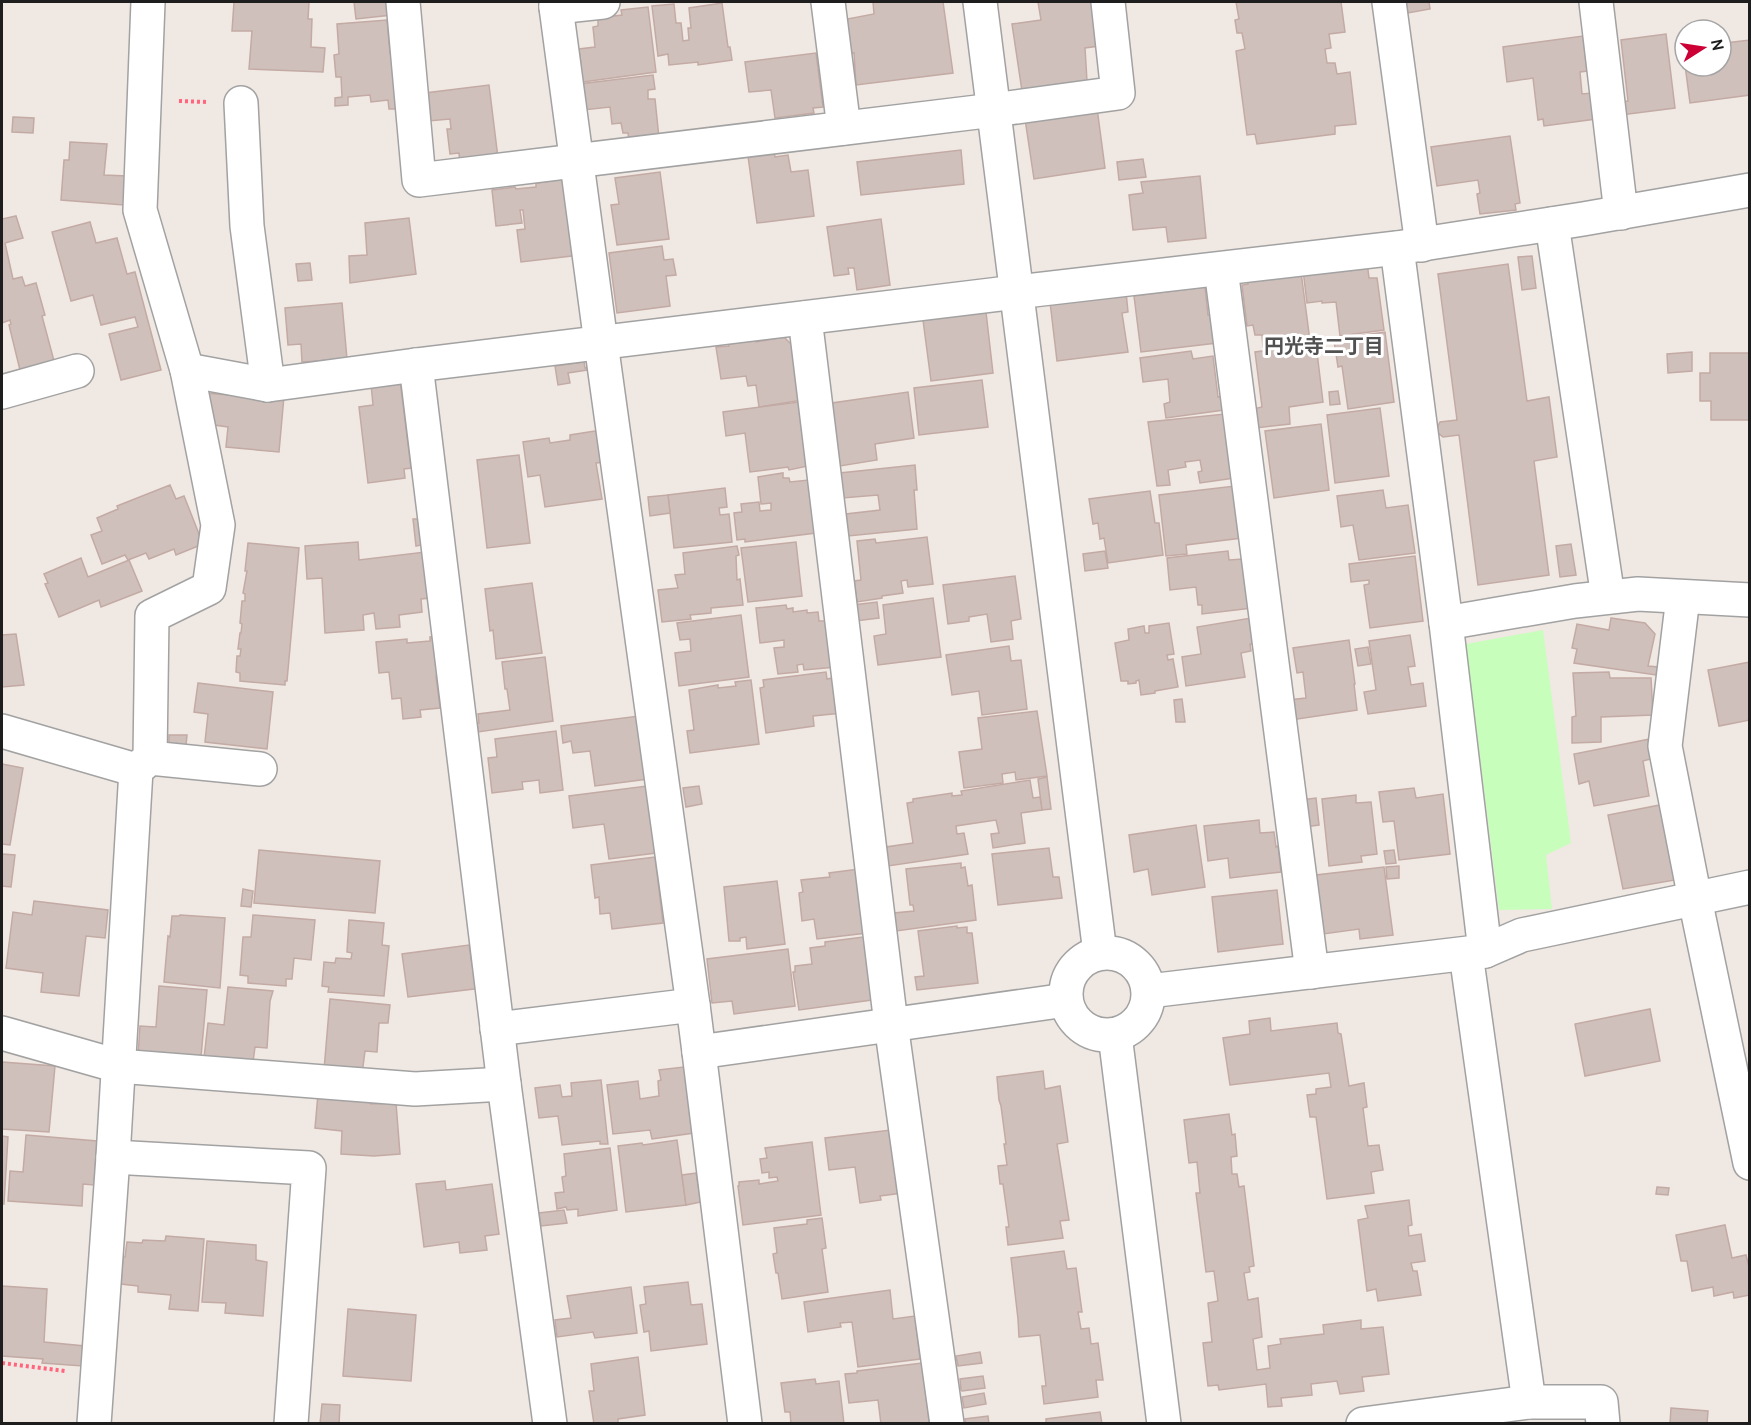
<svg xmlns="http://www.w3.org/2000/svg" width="1751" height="1425" viewBox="0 0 1751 1425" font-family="Cabin,'Noto Sans JP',sans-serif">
  <rect width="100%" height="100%" fill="#f0e8e3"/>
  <polygon fill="#c8febc" points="1543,630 1571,843 1546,855 1552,909 1499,910 1466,644"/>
  <g fill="#d0c0bc" stroke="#c3aaa4" stroke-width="1.5">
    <polygon points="234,2 309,2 308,19 312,19 311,47 325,48 323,72 249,69 252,31 232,31"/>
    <polygon points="345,2 390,2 392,15 356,19 354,2"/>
    <polygon points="873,2 943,2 953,73 856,85 854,53 844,55 842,20 874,14"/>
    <polygon points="1038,2 1094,2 1099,46 1085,48 1087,81 1022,91 1012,24 1041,20"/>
    <polygon points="1236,2 1341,2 1345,32 1329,34 1331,48 1325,49 1327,63 1335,63 1337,74 1350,72 1356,124 1335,126 1335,134 1257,144 1255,134 1247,135 1236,51 1245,49 1242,33 1237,33 1235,20 1239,19"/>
    <polygon points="1406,2 1429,2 1430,9 1408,13"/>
    <polygon points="722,3 728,47 730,47 732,60 698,65 698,62 669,65 668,54 658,56 652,6 674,4 676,23 681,23 683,41 689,40 688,28 691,28 689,8"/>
    <polygon points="648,7 656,72 583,82 583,80 578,80 576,66 581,65 579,49 595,47 593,27 598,26 598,18 622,15 621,10"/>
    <polygon points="387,20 390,53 395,53 400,109 389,109 388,100 371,102 370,95 348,97 348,105 335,106 335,98 342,97 341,77 336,77 334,55 339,54 337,24"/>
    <polygon points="1666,34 1675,108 1621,115 1620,102 1628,101 1621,40"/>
    <polygon points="1583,36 1587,71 1580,72 1582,94 1592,93 1596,119 1544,126 1543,119 1538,120 1533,78 1507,82 1503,47"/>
    <polygon points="1750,40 1750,95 1690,103 1683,50 1685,50 1685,66 1721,66 1721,63 1727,62 1725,43"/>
    <polygon points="816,53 823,107 813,108 814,113 775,118 771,90 749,92 745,62"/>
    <polygon points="653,75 655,89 648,90 648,99 655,99 659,138 629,141 628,133 623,133 621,123 612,124 610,107 583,110 579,84"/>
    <polygon points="489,85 498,158 460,166 459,153 450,154 447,129 451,129 450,119 428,121 425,93"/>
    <polygon points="1097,108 1105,168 1034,179 1025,119"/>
    <polygon points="13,117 34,118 33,133 12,132"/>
    <polygon points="1510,136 1520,203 1515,204 1516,210 1480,214 1477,194 1480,193 1478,180 1437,186 1431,147"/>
    <polygon points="70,142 107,144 104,175 127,176 124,205 61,200 64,160 69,160"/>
    <polygon points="961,150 964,184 861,195 857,162"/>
    <polygon points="774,152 775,157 788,155 791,172 808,170 814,216 757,223 748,156"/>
    <polygon points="1143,159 1146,177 1119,180 1117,162"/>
    <polygon points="660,172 669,239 617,245 611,205 619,204 615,178"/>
    <polygon points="1200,176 1206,238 1168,242 1166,227 1133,230 1129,195 1143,193 1141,182"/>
    <polygon points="570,178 580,255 521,262 517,230 525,229 523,210 520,210 522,223 496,226 492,190 515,187 516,189 536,187 536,183"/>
    <polygon points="16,216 23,238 5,243 13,279 22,277 25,286 36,283 45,315 42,316 54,361 20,370 9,325 11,324 10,320 2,323 2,219"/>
    <polygon points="409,218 416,274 350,283 349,256 367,255 365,223"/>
    <polygon points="881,219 890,285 857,290 854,268 848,268 849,274 834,276 827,227"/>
    <polygon points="90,222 96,243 117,238 127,274 135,272 161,370 121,380 109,334 138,327 135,317 101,325 93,295 71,301 52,232"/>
    <polygon points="662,246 664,260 673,259 676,275 666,276 670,306 617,313 609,253"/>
    <polygon points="1532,256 1536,288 1522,290 1518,257"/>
    <polygon points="1367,262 1369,278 1377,278 1384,330 1340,336 1336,302 1322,303 1322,301 1307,303 1303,270"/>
    <polygon points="310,263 312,280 298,281 296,264"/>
    <polygon points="1508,264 1527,401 1549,397 1557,457 1534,461 1549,575 1478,585 1459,435 1443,437 1438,433 1437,428 1440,422 1457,420 1438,274"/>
    <polygon points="1301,272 1310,341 1263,347 1262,335 1255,335 1253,325 1247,326 1242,285 1248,284 1248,279"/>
    <polygon points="1205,287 1208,315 1214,315 1217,343 1141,352 1134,296"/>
    <polygon points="1126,292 1128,312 1122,313 1128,352 1057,361 1050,302"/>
    <polygon points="342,303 347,359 302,362 301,344 288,345 285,308"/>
    <polygon points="986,312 993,373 931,381 923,320"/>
    <polygon points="1385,332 1394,402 1348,409 1342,366 1338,367 1334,341 1341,340 1340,338"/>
    <polygon points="784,337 792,345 803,400 759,407 756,385 748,386 746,376 721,379 716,347 729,346 728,344 755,340 756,342"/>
    <polygon points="1316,344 1323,402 1289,407 1290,424 1256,428 1253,409 1262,407 1255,352"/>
    <polygon points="1191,351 1193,359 1213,356 1218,397 1223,396 1224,410 1166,418 1164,404 1170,402 1168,379 1143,382 1140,358"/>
    <polygon points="1692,352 1692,371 1668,373 1667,354"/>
    <polygon points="1710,353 1750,353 1750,420 1711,420 1711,401 1700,401 1700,373 1710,373"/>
    <polygon points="584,362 585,368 594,366 595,369 568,373 570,383 558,385 555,366"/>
    <polygon points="400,380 411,468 404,469 405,478 368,483 359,407 373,405 371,384"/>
    <polygon points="982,380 988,427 919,435 914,388"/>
    <polygon points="1338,391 1340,404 1330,405 1329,392"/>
    <polygon points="908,392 914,438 875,444 877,460 840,466 832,403"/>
    <polygon points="205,393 254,397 253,399 268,400 284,396 279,452 226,447 228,427 207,424"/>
    <polygon points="799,402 808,466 789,470 788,467 750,472 745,433 726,436 723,412"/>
    <polygon points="1380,408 1389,476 1335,483 1327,415"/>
    <polygon points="1225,414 1234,478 1200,483 1198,472 1202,471 1200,460 1185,462 1186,467 1168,470 1170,485 1157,486 1148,422"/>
    <polygon points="1321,424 1329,490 1274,498 1265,431"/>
    <polygon points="601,430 605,462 596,463 602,499 545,507 540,475 528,477 523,442 549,438 550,443 570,440 570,435"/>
    <polygon points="519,455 530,543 487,548 477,460"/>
    <polygon points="915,465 917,490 914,490 917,529 848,536 846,514 880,510 878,495 842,498 840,473"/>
    <polygon points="783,473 783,478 789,478 790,482 809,480 816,533 745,542 745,539 737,540 734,513 742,512 741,504 759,502 760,511 771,510 771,503 761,504 758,477"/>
    <polygon points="170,485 176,499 184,496 203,544 176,555 174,549 149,559 146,553 128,560 125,555 102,564 91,535 102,531 97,518 118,509 117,506"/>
    <polygon points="1235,486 1242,538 1186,545 1187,554 1166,556 1159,495"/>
    <polygon points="725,488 727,507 719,508 720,515 729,514 732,542 674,548 668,495"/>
    <polygon points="1383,490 1386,508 1408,505 1415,553 1359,560 1353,525 1341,527 1337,496"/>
    <polygon points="1150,491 1155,523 1159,523 1163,555 1108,563 1104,538 1100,539 1098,523 1093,524 1089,499"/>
    <polygon points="668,495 670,513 650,516 648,497"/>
    <polygon points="413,519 419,519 421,545 416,546"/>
    <polygon points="927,537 933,584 908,587 907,580 901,581 903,593 882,596 882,598 857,602 854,581 861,580 857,541 875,539 876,543"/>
    <polygon points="358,542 359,560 425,552 430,598 421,599 422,612 399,615 400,627 376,629 374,613 363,615 364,630 325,633 322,578 307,579 305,546"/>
    <polygon points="796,542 802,596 748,602 741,548"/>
    <polygon points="248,543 299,548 287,681 285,681 285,685 240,681 240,673 236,672 237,656 240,656 241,649 238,649 240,633 241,633 242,624 240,623 242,601 245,601 245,594 243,593 247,571 245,571"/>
    <polygon points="1571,544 1576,575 1560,577 1556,546"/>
    <polygon points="737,546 739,555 736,556 737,580 740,579 743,605 711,608 711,613 690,615 691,619 662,622 658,590 678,588 675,575 685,574 683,553"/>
    <polygon points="1105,551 1108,568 1085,571 1083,554"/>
    <polygon points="1228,551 1229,560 1243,559 1252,608 1202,614 1202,605 1198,605 1196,587 1170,590 1167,558"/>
    <polygon points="1415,556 1423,621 1370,628 1364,585 1369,584 1369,580 1351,582 1349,564"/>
    <polygon points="81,558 88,577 129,560 142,591 101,607 99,600 59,617 45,584 48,583 44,574"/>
    <polygon points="1015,576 1021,619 1011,621 1013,639 991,642 987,614 969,617 969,621 948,624 943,585"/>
    <polygon points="532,583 542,653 496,659 493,630 490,631 485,589"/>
    <polygon points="933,598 941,657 878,665 874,636 886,634 883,605"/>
    <polygon points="877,602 879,618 855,621 853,605"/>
    <polygon points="786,605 787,609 793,608 793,612 807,610 807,613 818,612 819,621 830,621 836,667 804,670 803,664 797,665 798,672 778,674 774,648 784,647 784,640 760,643 756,608"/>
    <polygon points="741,615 749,677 679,686 675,653 691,651 690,639 680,640 677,623"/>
    <polygon points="1251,618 1255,644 1250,644 1251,651 1241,653 1245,677 1186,686 1182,657 1201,654 1197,627"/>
    <polygon points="1611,618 1645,623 1655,634 1648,666 1658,667 1656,675 1574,663 1577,649 1572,648 1577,624 1609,630"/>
    <polygon points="1169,623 1174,654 1167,655 1168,660 1173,659 1178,687 1155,691 1155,693 1141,695 1139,680 1136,681 1136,683 1128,684 1128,681 1121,681 1115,643 1129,640 1128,629 1144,626 1145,633 1149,633 1149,626"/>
    <polygon points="16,634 24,685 2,687 2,635"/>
    <polygon points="1410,635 1415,666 1408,667 1411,685 1423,683 1426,706 1368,714 1364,692 1376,690 1369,641"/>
    <polygon points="436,636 439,676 436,676 440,708 420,710 421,717 403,719 401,698 392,699 389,672 379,673 376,642 407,639 407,643 430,641 430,637"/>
    <polygon points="1349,640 1355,684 1354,684 1357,710 1291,720 1288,700 1306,698 1303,672 1297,673 1293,648"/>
    <polygon points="1009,646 1011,661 1021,660 1027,709 982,715 979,691 952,695 946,655"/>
    <polygon points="1368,647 1371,664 1358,666 1355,649"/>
    <polygon points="545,657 553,721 478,732 477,723 479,723 478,714 510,710 507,689 505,689 502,662"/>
    <polygon points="1750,662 1750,720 1719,726 1708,670"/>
    <polygon points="826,672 827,679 837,677 842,713 813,716 814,726 766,733 760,688 764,687 763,680"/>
    <polygon points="1609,672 1610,678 1651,678 1653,715 1601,717 1601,742 1572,743 1572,717 1576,716 1573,673"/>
    <polygon points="751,680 759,744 690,753 687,731 694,730 689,690 718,685 718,688 736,686 735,682"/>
    <polygon points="198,683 273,692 267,749 205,742 208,714 194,712"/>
    <polygon points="1182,699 1185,722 1176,722 1174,700"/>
    <polygon points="1037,711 1047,776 1016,780 1015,772 1002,774 1003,783 964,788 959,752 982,749 978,718"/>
    <polygon points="639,716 648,779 595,786 590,751 573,753 571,741 563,743 561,726"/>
    <polygon points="556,731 563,790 540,793 539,780 522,782 523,789 492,793 488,758 497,757 495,739"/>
    <polygon points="169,735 187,735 186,745 169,745"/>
    <polygon points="1650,739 1654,758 1643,761 1649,796 1594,806 1589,781 1579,784 1574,754"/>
    <polygon points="2,764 23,768 10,845 2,844"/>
    <polygon points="1047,777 1051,809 1042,810 1038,779"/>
    <polygon points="1030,780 1033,798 1040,797 1042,810 1021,813 1025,843 993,848 991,834 999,833 996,820 956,826 957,834 964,833 968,854 888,866 886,847 913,843 907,803 913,802 913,799 952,793 952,796 962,795 961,791"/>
    <polygon points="647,786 656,853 609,859 604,824 573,828 569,796"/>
    <polygon points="699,786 702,804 686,807 683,788"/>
    <polygon points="1414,788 1416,798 1443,794 1450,854 1399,860 1394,821 1383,822 1379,792"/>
    <polygon points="1356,795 1356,803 1371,802 1377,854 1361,856 1362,862 1329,866 1322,799"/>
    <polygon points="1316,798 1319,825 1304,827 1301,800"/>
    <polygon points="1660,805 1675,880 1623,889 1608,815"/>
    <polygon points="1259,820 1260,833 1274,832 1276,847 1278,846 1281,872 1230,878 1228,858 1208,861 1204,826"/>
    <polygon points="1196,825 1205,887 1152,895 1148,869 1134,872 1129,835"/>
    <polygon points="1049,848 1053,877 1059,877 1062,898 998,905 992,854"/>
    <polygon points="259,850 380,861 375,913 254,903"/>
    <polygon points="1394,850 1396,863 1386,864 1384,851"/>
    <polygon points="2,854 15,855 11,887 2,886"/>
    <polygon points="655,857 663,923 612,929 610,913 600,914 599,897 595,898 591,865"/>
    <polygon points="961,863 961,868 965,867 968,886 972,885 976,920 896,931 894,913 914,911 913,905 910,905 906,869"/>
    <polygon points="1399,866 1399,878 1387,879 1386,867"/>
    <polygon points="1384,867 1393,935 1360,939 1359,929 1323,934 1316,875"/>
    <polygon points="859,869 867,933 817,939 814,919 802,921 799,893 803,892 801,880 830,877 829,873"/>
    <polygon points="777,881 785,944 747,949 746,937 740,938 740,941 729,941 724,887"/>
    <polygon points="243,889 253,891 251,907 241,906"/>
    <polygon points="1277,890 1283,944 1218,952 1212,897"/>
    <polygon points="34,901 108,910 105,938 86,936 79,996 41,992 43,973 6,968 13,912 32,915"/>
    <polygon points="180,915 225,918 220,988 164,982 168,936 170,937 172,916 179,916"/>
    <polygon points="253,915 315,920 311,960 294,958 292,979 286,979 286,986 248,983 248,976 240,975 243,937 251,937"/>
    <polygon points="349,920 384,923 382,945 389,946 384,996 328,992 329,987 322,986 324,962 335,963 336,958 351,959 352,953 347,952"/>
    <polygon points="957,926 957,928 967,927 967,933 972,933 978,983 917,990 915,977 924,976 918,931"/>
    <polygon points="871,936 879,999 799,1010 793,972 795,972 795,966 812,964 810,948 825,946 825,942"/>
    <polygon points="469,945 472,966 479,966 482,988 408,997 402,954"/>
    <polygon points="788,949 795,1006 734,1014 732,1001 712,1003 707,959"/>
    <polygon points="159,986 207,990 201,1057 138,1056 140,1026 156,1027"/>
    <polygon points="228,987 273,991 270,1001 267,1048 255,1047 253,1062 204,1058 208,1023 224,1025"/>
    <polygon points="330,999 390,1005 388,1023 379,1023 377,1052 365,1051 362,1074 324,1070"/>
    <polygon points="1650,1009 1660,1061 1585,1076 1575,1024"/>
    <polygon points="1270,1018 1271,1031 1337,1023 1338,1033 1341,1034 1349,1086 1364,1083 1367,1107 1363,1108 1368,1146 1379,1145 1383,1170 1371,1172 1374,1193 1327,1199 1316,1117 1310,1117 1307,1095 1316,1094 1316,1089 1331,1087 1329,1073 1230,1085 1223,1038 1250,1034 1249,1021"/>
    <polygon points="2,1062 55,1066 49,1132 2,1129"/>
    <polygon points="684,1067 694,1133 652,1139 650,1130 613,1134 607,1085 638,1081 640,1099 659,1096 658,1081 661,1080 659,1070"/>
    <polygon points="1043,1071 1045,1089 1060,1086 1068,1142 1057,1144 1069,1220 1060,1221 1063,1238 1008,1245 1006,1227 1009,1227 1003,1184 1000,1184 998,1166 1007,1165 1004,1144 1006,1144 1001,1106 999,1100 997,1077"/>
    <polygon points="601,1080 608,1144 600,1144 600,1141 562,1145 558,1116 539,1118 535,1088 560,1085 562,1097 572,1096 571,1083"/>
    <polygon points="318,1094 372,1097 371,1104 396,1103 400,1154 374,1156 341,1154 342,1131 315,1128"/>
    <polygon points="1229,1114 1232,1135 1235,1134 1237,1156 1231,1157 1232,1174 1237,1174 1239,1187 1244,1186 1254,1266 1249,1267 1250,1272 1244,1273 1248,1300 1258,1298 1262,1337 1253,1339 1257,1370 1270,1368 1268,1346 1281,1344 1280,1339 1324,1334 1323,1325 1361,1320 1361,1329 1383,1327 1389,1374 1362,1377 1364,1391 1340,1394 1337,1381 1311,1384 1312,1395 1281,1398 1282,1406 1268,1407 1266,1384 1219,1390 1218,1385 1208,1386 1203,1343 1212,1342 1208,1303 1218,1301 1214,1271 1206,1272 1196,1193 1200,1193 1197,1162 1189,1163 1184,1120"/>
    <polygon points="891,1130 902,1193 880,1196 881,1200 860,1203 855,1167 829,1170 825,1138"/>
    <polygon points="26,1135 97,1141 94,1185 83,1184 82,1206 8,1201 10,1171 23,1172"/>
    <polygon points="2,1136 8,1137 4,1204 2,1204"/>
    <polygon points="677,1140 686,1205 626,1212 618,1146 642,1143 643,1145"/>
    <polygon points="812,1142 821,1215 743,1225 738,1186 739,1186 739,1182 759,1180 759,1184 778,1181 777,1177 769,1178 769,1172 762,1173 760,1159 767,1158 765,1148"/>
    <polygon points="610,1148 617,1210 578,1216 578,1209 567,1210 566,1207 557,1209 555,1193 564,1192 562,1177 566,1176 564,1154"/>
    <polygon points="696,1173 701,1202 686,1205 682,1175"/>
    <polygon points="445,1181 446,1190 492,1184 499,1234 485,1236 487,1250 460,1253 459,1242 424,1247 416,1184"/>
    <polygon points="1657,1187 1669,1188 1668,1195 1656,1194"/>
    <polygon points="1409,1200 1412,1225 1408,1226 1409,1236 1421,1234 1425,1261 1411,1263 1413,1271 1417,1271 1421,1295 1378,1301 1376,1289 1367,1291 1358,1220 1368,1218 1365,1206"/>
    <polygon points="564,1210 567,1223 541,1226 539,1213"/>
    <polygon points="822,1218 826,1248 822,1249 828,1292 782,1299 778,1273 776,1273 773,1254 777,1253 774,1228 807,1224 807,1220"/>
    <polygon points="1725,1225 1732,1258 1746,1255 1750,1271 1750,1295 1734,1298 1733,1292 1714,1296 1713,1287 1692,1291 1687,1261 1681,1261 1676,1235"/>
    <polygon points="166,1236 204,1239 198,1311 169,1309 171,1295 138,1292 138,1286 121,1284 123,1257 125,1257 127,1242 142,1243 143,1240 165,1241"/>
    <polygon points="207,1241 256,1245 256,1260 267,1262 263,1316 225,1313 226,1303 202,1302"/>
    <polygon points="1064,1251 1067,1269 1076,1268 1082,1312 1078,1312 1081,1329 1089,1328 1091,1344 1098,1343 1103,1380 1096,1380 1098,1397 1044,1404 1042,1386 1046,1386 1040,1335 1019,1337 1018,1319 1011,1258"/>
    <polygon points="688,1282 691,1305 702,1304 707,1344 651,1351 649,1331 644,1332 640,1305 646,1304 644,1287"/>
    <polygon points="2,1286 47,1289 44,1342 85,1346 83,1366 42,1363 43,1359 2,1356"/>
    <polygon points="631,1287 637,1333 595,1338 593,1332 557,1337 555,1320 571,1318 567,1296"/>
    <polygon points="890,1290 893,1319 915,1316 920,1359 858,1367 852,1322 840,1323 841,1327 808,1332 804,1302"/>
    <polygon points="348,1309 416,1315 411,1381 343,1376"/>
    <polygon points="980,1352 982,1363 958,1366 956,1356"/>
    <polygon points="638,1357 645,1415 618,1419 618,1424 594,1424 589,1391 594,1391 591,1364"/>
    <polygon points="922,1363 929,1421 933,1421 934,1424 881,1424 878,1400 849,1403 845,1374 857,1373 857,1371"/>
    <polygon points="983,1376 985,1388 962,1391 961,1390 960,1379"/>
    <polygon points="815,1379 816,1384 839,1381 844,1424 791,1424 790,1412 785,1412 781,1383"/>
    <polygon points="984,1393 986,1404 964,1408 962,1397"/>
    <polygon points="322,1404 340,1405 339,1424 320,1424"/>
    <polygon points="1671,1408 1708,1411 1707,1424 1670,1424"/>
    <polygon points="1100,1412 1102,1424 1046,1424 1046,1419"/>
    <polygon points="988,1416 989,1424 966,1424 965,1419"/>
  </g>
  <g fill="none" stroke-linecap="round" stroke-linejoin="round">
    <defs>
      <g id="minor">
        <polyline points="403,2 419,180 994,110 1118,93 1108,2"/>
        <polyline points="556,2 556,7 603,2"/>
        <polyline points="828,2 844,128"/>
        <polyline points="980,2 1100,953"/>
        <polyline points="1389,2 1422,245"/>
        <polyline points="1596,2 1621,213"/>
        <polyline points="556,7 601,343 693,1005"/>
        <polyline points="241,103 247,226 268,385"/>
        <polyline points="1552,224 1608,597"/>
        <polyline points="1397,248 1446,623 1485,951"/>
        <polyline points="1221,269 1312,972"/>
        <polyline points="805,318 891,1024 947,1424"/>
        <polyline points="416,365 504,1084 550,1424"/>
        <polyline points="187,370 268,385 416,365 1016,292 1397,248 1583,219 1750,190"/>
        <polyline points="2,392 77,371"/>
        <polyline points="1683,597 1665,746 1695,899 1750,1163"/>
        <polyline points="1446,623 1575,601 1638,594 1750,600"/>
        <polyline points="2,731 136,770"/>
        <polyline points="150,758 260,769"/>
        <circle cx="1107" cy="994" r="41"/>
        <polyline points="1466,954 1529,1402 1601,1402 1603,1424"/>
        <polyline points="1149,991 1485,951 1522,935 1750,887"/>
        <polyline points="497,1029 693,1005 699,1052 1066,1000"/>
        <polyline points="2,1033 118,1066 415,1089 504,1084"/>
        <polyline points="1115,1035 1164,1424"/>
        <polyline points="699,1052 745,1424"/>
        <polyline points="113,1157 309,1168 291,1424"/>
        <polyline points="94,1424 113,1157 136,770 150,758 152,616 209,588 218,525 187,370 140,210 148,2"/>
        <polyline points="1363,1424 1529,1402"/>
      </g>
    </defs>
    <use href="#minor" stroke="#a2a2a2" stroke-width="36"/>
    <g stroke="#ff657d" stroke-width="4" stroke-dasharray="3 3" stroke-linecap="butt">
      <polyline points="179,101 207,102"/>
      <polyline points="2,1363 65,1371"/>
    </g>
    <use href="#minor" stroke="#fff" stroke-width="33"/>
  </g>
  <g text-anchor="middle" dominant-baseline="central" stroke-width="6" stroke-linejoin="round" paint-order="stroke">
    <g font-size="20" font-weight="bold" fill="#515151" stroke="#fff">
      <text x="1324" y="346">円光寺二丁目</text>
    </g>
  </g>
  <rect width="1751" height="1425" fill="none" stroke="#1e1e1e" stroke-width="6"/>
  <g transform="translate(1703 48) rotate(78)"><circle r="28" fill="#ffffff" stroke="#a5a5a5" stroke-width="1.5"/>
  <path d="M0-4.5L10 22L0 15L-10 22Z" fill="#cc0035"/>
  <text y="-9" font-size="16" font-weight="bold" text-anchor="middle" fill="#1e1e1e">N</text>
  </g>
</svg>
